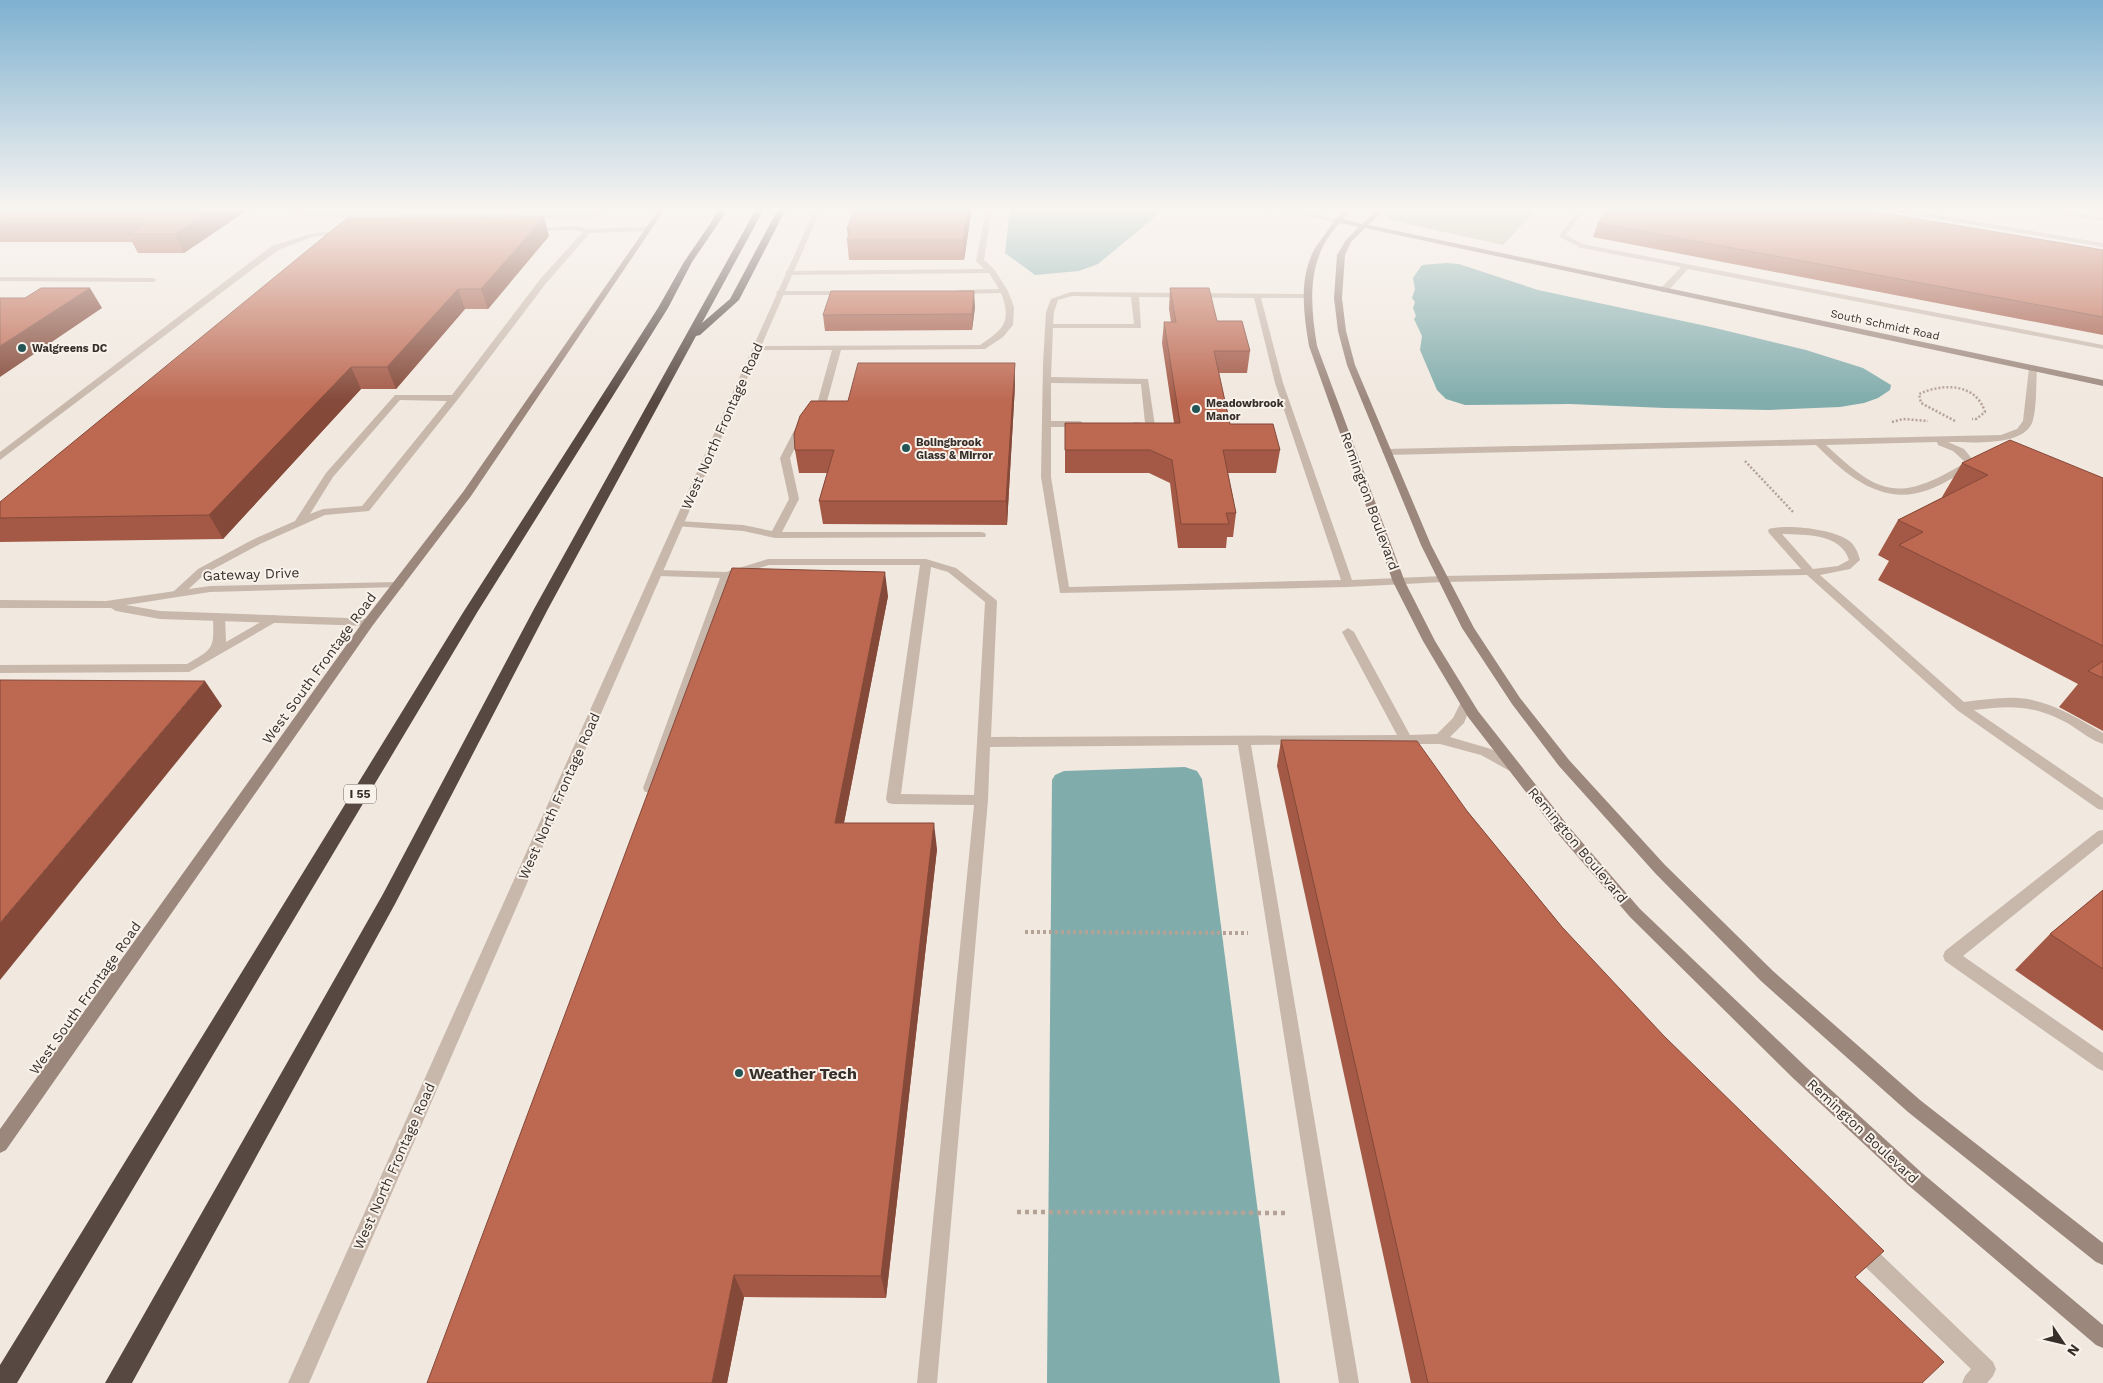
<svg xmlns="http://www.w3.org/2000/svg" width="2103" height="1383" viewBox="0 0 2103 1383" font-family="'Work Sans',sans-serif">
  <rect width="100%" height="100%" fill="#f1e8df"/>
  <polygon fill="#b6bfa0" points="1392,209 1537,209 1503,245 1394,221 1386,216"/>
  <g fill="#80acac">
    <polygon points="1010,209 1157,209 1157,215 1098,264 1079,271 1035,275 1005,253"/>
    <polygon points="1446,263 1459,264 1538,290 1711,327 1806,350 1863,368 1891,385 1890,390 1878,398 1864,403 1840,407 1769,410 1665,408 1570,404 1465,405 1446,399 1437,390 1420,350 1422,336 1414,319 1416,316 1413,308 1415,302 1412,298 1415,289 1413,278 1422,265"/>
    <polygon points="1185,767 1197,771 1202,779 1280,1383 1047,1383 1052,780 1055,775 1064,771"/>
  </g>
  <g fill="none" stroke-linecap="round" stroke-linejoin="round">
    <g stroke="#b4a296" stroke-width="2.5" stroke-dasharray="2 2" stroke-linecap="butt">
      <path d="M1955,421L1921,403L1919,394C1943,383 1976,383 1985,412L1976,419H1972"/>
      <polyline points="1892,422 1903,419 1928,421"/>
      <polyline points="1745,461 1794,513"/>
    </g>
    <polyline stroke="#b4a296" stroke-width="4" stroke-dasharray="3 3" stroke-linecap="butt" points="1025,932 1248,933"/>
    <polyline stroke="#b4a296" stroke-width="4.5" stroke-dasharray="4 4" stroke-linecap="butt" points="1017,1212 1289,1213"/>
    <g fill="#c8b8ac" fill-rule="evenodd">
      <polygon points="293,209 314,213 319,209 326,209 322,213 590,215 597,209 604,209 592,219 315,217 291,213 290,212"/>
      <path d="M986,209H992L984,260L994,269L1008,291L1014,307L1013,325L1003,337L985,349L841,350L826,405L807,424L790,458L799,499L782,532H981L985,533L986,535L985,537L775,538L743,531L675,526L674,524L675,522L679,521L743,525L772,531L789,499L780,458L798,423L817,404L832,350H754V346L980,345C1004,329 1012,322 1001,293L958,294L954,292L958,290L999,289L989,273L789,275L785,273L786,271L984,269L976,261Z"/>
      <polygon points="1579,209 1585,209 1566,235 1583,244 2103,345 2103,349 1688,269 1667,292 1661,292 1661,288 1681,267 1581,248 1560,237 1559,236"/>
      <polygon points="1888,209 1902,209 2103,243 2103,247 1891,211"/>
      <polygon points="2039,209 2053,209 2103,217 2103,221 2042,211"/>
      <path d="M575,226L588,229L648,227L651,229L648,231L590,233L547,282L462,394L369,511L325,515L260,544L206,573L181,596H173L171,594L173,592L198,569L252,540L295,521L326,473L395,395H452L541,278L583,232L575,230L532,231L529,229L530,228ZM400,400L447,401L362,506L323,509L310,514L333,477Z"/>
      <polygon points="347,229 349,230 349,232 312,237 278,250 0,460 0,452 272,246 310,234"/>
      <polygon points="0,277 153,278 157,280 153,282 0,281"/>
      <polygon points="777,291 845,291 849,293 845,295 780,295 776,293"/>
      <path d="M1071,292L1310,294V298H1261L1283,383L1352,580L1443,576L1801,569L1769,533L1768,531L1769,529C1788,524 1831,529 1848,540C1855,545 1858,552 1860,560L1850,569L1820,575L1964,702C1982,700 2000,697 2018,698C2049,700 2076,717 2103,733V744C2091,740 2080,731 2069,724C2035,705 2012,705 1974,710L2103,798V810L2098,809L1957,710L1807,575L1443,582L1348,587L1060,593L1041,477L1043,364L1046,312L1051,299ZM1072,296L1131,297L1134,324H1053L1054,312L1058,300ZM1139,297L1254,298L1275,383L1341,580L1069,587L1051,477V427H1080L1085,424L1080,421H1051V383L1141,384L1145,423L1135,422L1130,425C1136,429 1149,430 1155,426L1148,379L1051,377L1053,328H1141ZM1782,534C1805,535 1841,533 1849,560L1838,566L1813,569Z"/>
      <path d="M2033,365L2037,368C2036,383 2037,410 2032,423C2022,447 1970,442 1948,442L1964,449L1973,460L1976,461V465C1960,473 1945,484 1928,490C1882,507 1846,475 1816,445L1387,455L1382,452L1387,449L2001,435L2017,429L2023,421L2029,368ZM1937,442L1938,445L1953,451L1964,461L1963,464C1899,502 1880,496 1826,445Z"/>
      <path d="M768,559H926L956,568L995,599L997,601L991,737L1397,735L1342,632L1348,628L1354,632L1410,735L1437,734L1453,718L1462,700H1470L1472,703L1464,723L1450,737L1491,749L1522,767L1524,770L1522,773L1517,775L1481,755L1440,744H1417L1424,753L1422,756C1412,759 1408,751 1402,744L1251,745L1359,1383H1339L1238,745L990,747L988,800L937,1383H917L974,805L893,804L888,803L886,799L920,565H769L732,577L657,788L655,792H645L643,788L720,578L658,576L652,573L658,570L726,572ZM931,567L948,572L985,602L974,795L901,794Z"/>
      <path d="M219,613L225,617L226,642L271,616L275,615L281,619L189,672L0,673V665L187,664C214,648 214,649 213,617Z"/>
      <polygon points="2103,830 2103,843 1963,956 2103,1053 2103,1071 2097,1068 1945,961 1943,956 1945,951 2098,831"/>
      <polygon points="1861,1239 1868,1242 1993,1362 1996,1369 1993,1376 1987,1383 1962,1383 1965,1376 1971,1369 1854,1256 1851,1249 1854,1242"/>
    </g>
    <g fill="#c8b8ac" fill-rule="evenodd">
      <polygon points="815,209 821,209 309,1383 288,1383"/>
      <polygon points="1278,209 1290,209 1339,220 1336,222"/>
      <polygon points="398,582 402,583 404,585 402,587 210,592 126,605 160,611 373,619 375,622 373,625 369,626 160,619 116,611 111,608 0,608 0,600 106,601 210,586"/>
    </g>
    <g fill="#9c877d" fill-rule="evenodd">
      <polygon points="659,209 665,209 471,496 373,625 6,1150 0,1153 0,1129 365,619 463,492"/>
      <path d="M1346,209H1353L1343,219L1362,224L1377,209H1384L1369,225L2103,380V386L1365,228L1351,242L1345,255L1342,298L1346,331L1355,365L1431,545L1474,628L1520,698L1569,760L1665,865L1773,971L1920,1100L2103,1243V1265L2096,1262L1908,1112L1761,981L1655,873L1559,766L1512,704L1462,628L1421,545L1347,365L1338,331L1334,298L1337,255L1346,240L1359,227L1340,223C1306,257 1310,303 1317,346L1405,582L1435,641L1478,711L1569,827L1640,909L1806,1067L1922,1173L2103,1325V1348L2096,1345L1908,1185L1794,1079L1630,917L1559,835L1468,717L1423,641L1393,582L1309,346C1304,316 1299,283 1312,254C1317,243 1332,227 1334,219L1337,218Z"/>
    </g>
    <g fill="#574842" fill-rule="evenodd">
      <polygon points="720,209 728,209 692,262 668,308 478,611 17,1383 0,1383 0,1365 464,611 658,308 684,262"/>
      <polygon points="756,209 764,209 702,323 730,299 778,209 786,209 739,300 700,335 696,336 548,609 395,904 132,1383 105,1383 383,894 534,609"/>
    </g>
  </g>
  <g fill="#a35946">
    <polygon points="0,209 249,209 184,253 138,253 132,242 0,242"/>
    <polygon points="2086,209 2103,209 2103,212"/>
    <polygon points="971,214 964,260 849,260 847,240 848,238 847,229"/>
    <polygon points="1598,223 2103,250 2103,335 1593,237"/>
    <polygon points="549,236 488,309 465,309 396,389 361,389 223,539 0,542 0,502"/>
    <polygon points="1170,288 1217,321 1250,351 1247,373 1219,373 1230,424 1280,450 1276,473 1228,473 1236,513 1233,537 1227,537 1226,548 1178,548 1170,483 1149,473 1065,473 1065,423 1174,423 1162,343 1164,322 1171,322 1169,309"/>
    <polygon points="975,307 972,330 825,331 823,315"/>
    <polygon points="1015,385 1007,525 823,524 819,501 827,473 799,473 795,450 848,401"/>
    <polygon points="1962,463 2103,478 2103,731 2059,707 2078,684 1878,580 1889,561 1878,555 1898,520 1943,497 1942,497"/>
    <polygon points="732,568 888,596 844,823 937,849 886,1298 744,1297 727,1383"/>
    <polygon points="1281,740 1467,811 1562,927 1855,1277 1922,1383 1411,1383 1277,766"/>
    <polygon points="2103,890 2103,1031 2015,970 2050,934"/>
  </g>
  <g fill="#844939">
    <polygon points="213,209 249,209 184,253 175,234"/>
    <polygon points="968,209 971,209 971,214 964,260 963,240"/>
    <polygon points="544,217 549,236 488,309 481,289"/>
    <polygon points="90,288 102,308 0,377 0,346"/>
    <polygon points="458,289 465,309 396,389 387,367"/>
    <polygon points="974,291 975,307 972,330 972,314"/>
    <polygon points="1015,363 1015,385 1007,525 1006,501"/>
    <polygon points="351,367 361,389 223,539 209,515"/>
    <polygon points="885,572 888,596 839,848 835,823"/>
    <polygon points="205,681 222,706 0,980 0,923"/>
    <polygon points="934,823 937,849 886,1298 881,1276"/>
    <polygon points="734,1275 744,1297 727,1383 712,1383"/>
  </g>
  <g fill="#bd6851" stroke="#844939">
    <polygon points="0,209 213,209 175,234 128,234 145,223 0,223"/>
    <polygon points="854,209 968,209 963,240 847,240 851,229 847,229"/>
    <polygon points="1608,209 1859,209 2103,250 2103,317 1598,223"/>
    <polygon points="544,217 481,289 458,289 387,367 351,367 209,515 0,518 0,502 347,218"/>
    <polygon points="41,288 90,288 0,346 0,298 25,298"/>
    <polygon points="1170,288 1209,288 1217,321 1242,321 1250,351 1214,351 1230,424 1273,424 1280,450 1223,450 1236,513 1226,513 1229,524 1181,524 1172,460 1150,450 1065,450 1065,423 1180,423 1164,322 1176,322"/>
    <polygon points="831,291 974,291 972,314 823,315"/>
    <polygon points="858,363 1015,363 1006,501 819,501 834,450 795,450 794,434 800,416 811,401 848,401"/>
    <polygon points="2010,440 2103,478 2103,646 1899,545 1923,532 1898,520 1988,475 1962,463"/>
    <polygon points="732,568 885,572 835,823 934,823 881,1276 734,1275 712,1383 427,1383"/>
    <polygon points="2103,661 2103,678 2088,671"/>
    <polygon points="0,680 205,681 0,923"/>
    <polygon points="1281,740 1417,741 1467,811 1562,927 1664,1036 1884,1251 1855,1277 1944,1362 1922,1383 1428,1383"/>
    <polygon points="2103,890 2103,969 2050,934"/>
  </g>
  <linearGradient id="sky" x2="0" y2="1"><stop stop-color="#7eb1d0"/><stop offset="0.52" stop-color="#f9f5f1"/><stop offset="1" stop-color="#f9f5f1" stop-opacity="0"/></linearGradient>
  <rect width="2103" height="402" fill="url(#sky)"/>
  <g fill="#235456" stroke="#f9f2eb" stroke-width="2">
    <circle cx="22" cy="348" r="5"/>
    <circle cx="1196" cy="409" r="5"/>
    <circle cx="906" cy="448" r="5"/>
    <circle cx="739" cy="1073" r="5"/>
  </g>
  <g text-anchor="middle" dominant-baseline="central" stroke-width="4" stroke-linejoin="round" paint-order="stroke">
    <g font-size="11" fill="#372e2a" stroke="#f9f2eb">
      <text transform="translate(1885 325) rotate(12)">South Schmidt Road</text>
    </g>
    <g font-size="11" font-weight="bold" fill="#372e2a" stroke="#f9f2eb" text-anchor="start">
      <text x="32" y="348">Walgreens DC</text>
      <text x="1206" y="403">Meadowbrook<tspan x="1206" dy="13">Manor</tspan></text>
      <text x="916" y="442">Bolingbrook<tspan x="916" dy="13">Glass &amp; Mirror</tspan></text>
    </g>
    <rect fill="#f9f2eb" stroke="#716964" stroke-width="1" x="344" y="784.5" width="32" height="19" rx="4"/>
    <g font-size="12" font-weight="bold" fill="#372e2a">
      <text x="360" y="794">I 55</text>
    </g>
    <g font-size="14" fill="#372e2a" stroke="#f9f2eb">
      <text transform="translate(722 426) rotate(-66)">West North Frontage Road</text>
      <text transform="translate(1370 501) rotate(70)">Remington Boulevard</text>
      <text transform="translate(251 574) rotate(-2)">Gateway Drive</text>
      <text transform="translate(319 668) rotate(-54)">West South Frontage Road</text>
      <text transform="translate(559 796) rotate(-66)">West North Frontage Road</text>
      <text transform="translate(1578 845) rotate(50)">Remington Boulevard</text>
      <text transform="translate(85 998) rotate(-55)">West South Frontage Road</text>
      <text transform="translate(1863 1131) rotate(43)">Remington Boulevard</text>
      <text transform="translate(394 1166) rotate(-66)">West North Frontage Road</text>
    </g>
    <g font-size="16" font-weight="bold" fill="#372e2a" stroke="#f9f2eb" text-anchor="start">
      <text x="749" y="1073">Weather Tech</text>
    </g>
  </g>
  <g transform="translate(2063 1343) rotate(125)" stroke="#f9f2eb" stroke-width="4" paint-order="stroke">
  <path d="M0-4L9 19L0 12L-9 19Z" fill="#372e2a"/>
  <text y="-8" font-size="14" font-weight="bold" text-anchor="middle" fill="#372e2a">N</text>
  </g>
</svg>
